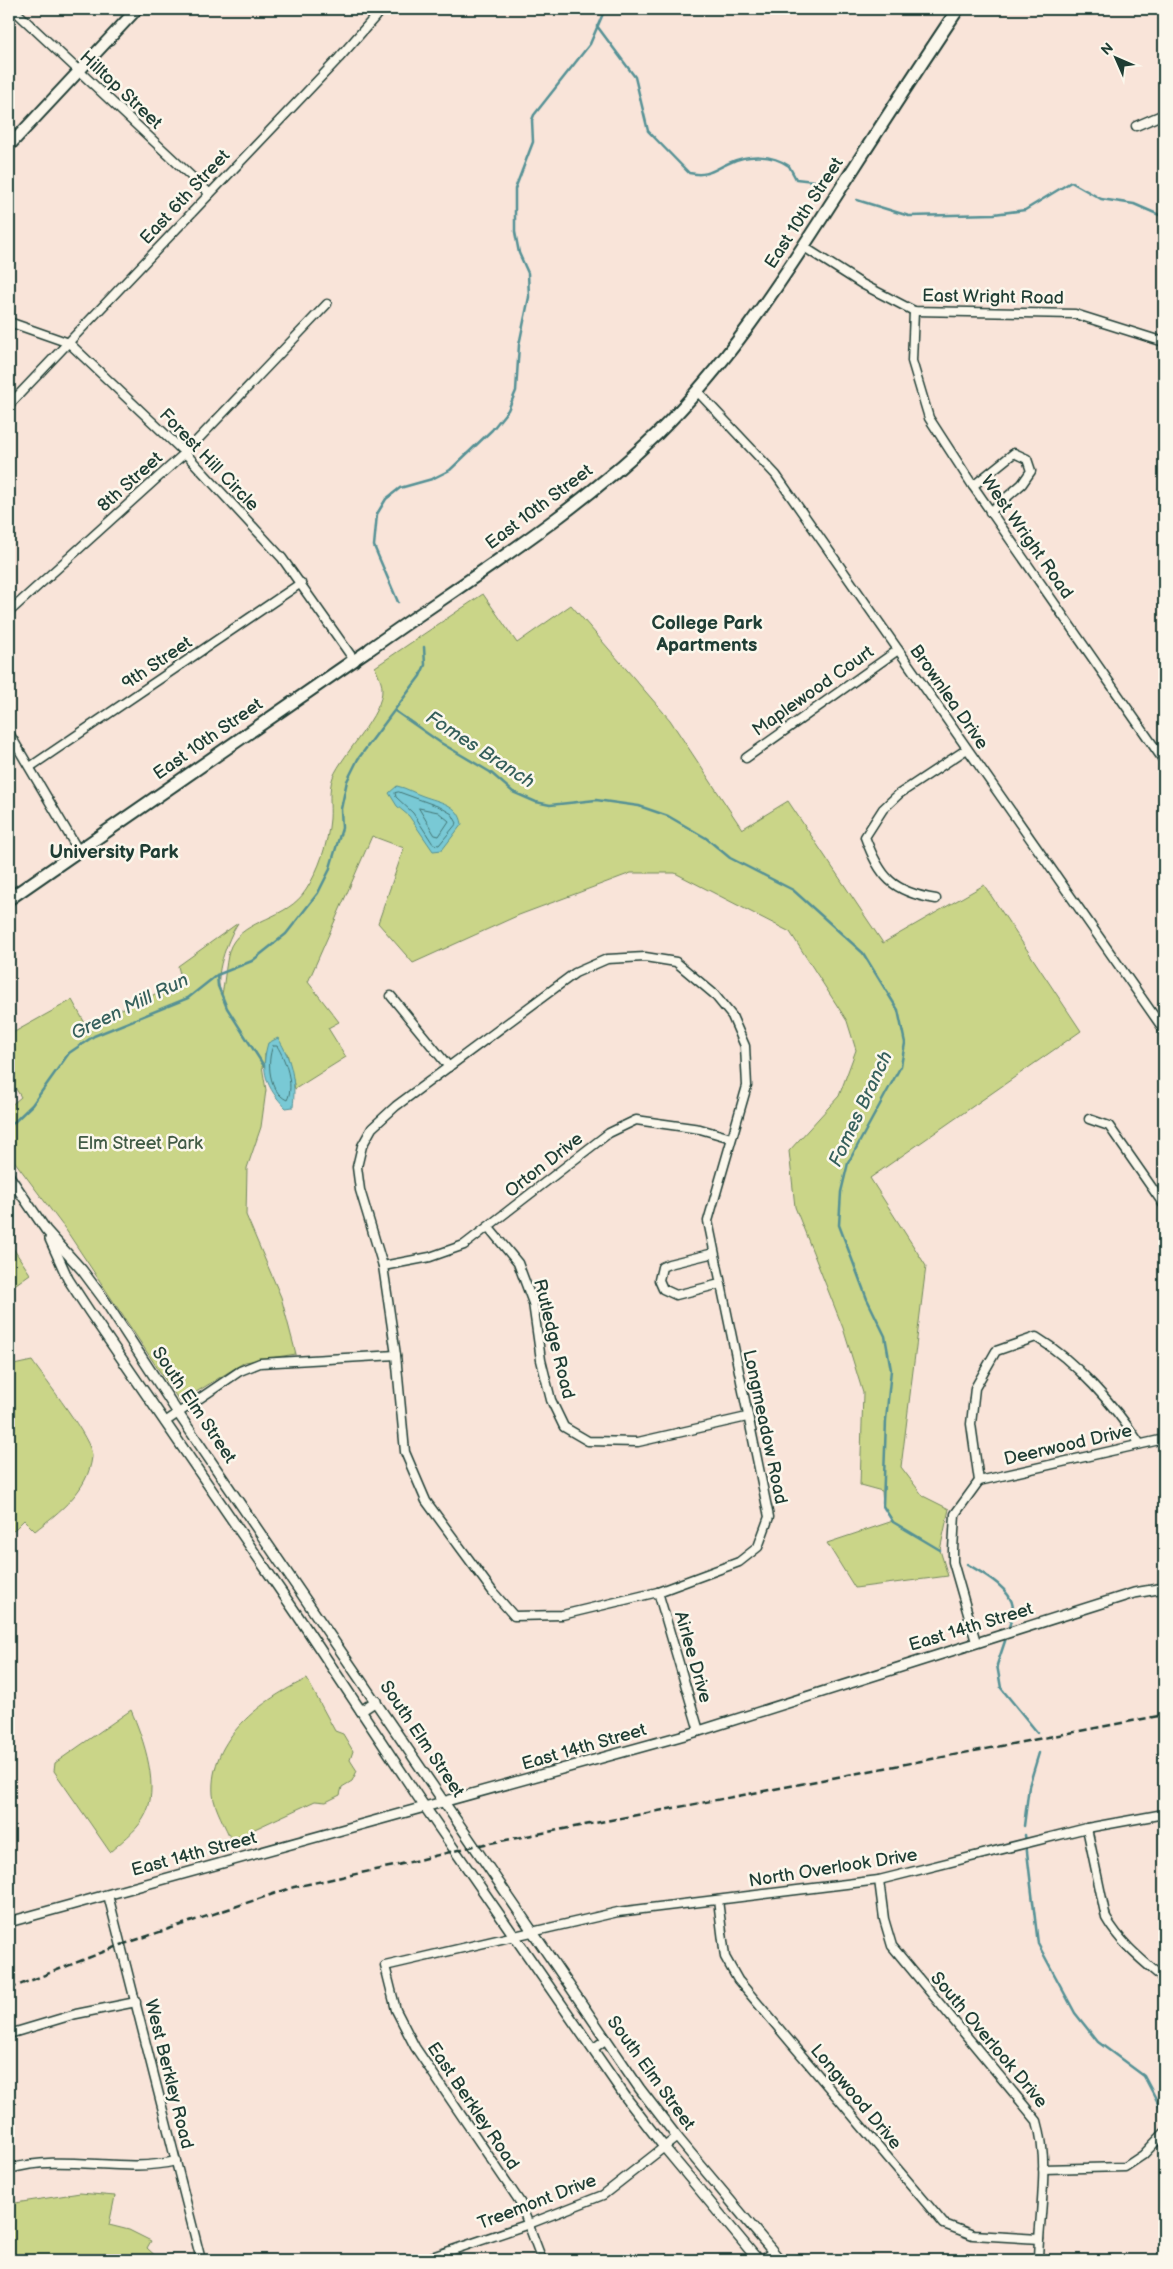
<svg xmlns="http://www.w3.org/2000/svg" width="1173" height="2269" viewBox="0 0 1173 2269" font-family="'Balsamiq Sans',sans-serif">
  <rect width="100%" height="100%" fill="#f9e4d9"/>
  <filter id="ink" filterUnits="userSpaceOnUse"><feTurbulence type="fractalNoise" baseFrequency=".02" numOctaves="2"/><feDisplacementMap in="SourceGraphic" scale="10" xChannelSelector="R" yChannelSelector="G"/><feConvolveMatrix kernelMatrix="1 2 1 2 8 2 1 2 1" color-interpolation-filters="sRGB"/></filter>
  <g filter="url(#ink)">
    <g fill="#cad588" stroke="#74895e">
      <path d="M483,594L517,643L571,605L670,720L742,829L788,801L883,943L984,885L1081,1031L870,1178L926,1266L901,1467L923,1496L949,1509L940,1550L948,1576L855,1588L827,1543L893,1521L883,1506L882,1491L860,1485L863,1393L843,1328L795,1207L789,1151L839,1096L856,1050L847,1021L790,932L675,873H631L519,915L413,963L378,923L404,848L372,836L308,982L339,1022L328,1028L346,1057L295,1089L287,1053L265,1054L264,1066H262L266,1090L261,1127L247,1168L246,1215L281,1297L296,1354L245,1362L180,1402L66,1230L9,1154V1107L21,1097L9,1078V1035L72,1000L86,1025L182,982L178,966L238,923C228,938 212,979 222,994C225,982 226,956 231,946C245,918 287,920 306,890C319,870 328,843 330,819C331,805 328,790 333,777C343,753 384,714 382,688C382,682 377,673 375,667Z"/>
      <polygon points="9,1242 30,1274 9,1289"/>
      <path d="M32,1361C43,1377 94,1441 92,1457C88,1491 60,1511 35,1531L24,1520L9,1535V1366Z"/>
      <path d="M307,1679L335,1731L343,1734L353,1751L350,1760L357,1771L352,1781L342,1787L340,1795L326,1802L315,1801L231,1840C226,1827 214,1808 213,1794C209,1739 262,1699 307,1679Z"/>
      <path d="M131,1710C143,1738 162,1790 143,1819C135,1832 121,1842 110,1852L54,1771L55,1763Z"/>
      <polygon points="80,2193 115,2196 109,2225 129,2230 151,2241 147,2248 160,2260 9,2260 9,2204"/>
    </g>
    <g fill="#79c9d5" stroke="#559195">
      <path d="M397,786C407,788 414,793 423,796C439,802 459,804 462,824L442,850L433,851L409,816L397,806L389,793Z"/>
      <path d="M278,1038C292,1060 296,1082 293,1107L286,1108C266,1088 260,1070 268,1043Z"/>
    </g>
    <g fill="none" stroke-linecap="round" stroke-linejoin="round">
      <g stroke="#437574" stroke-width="1">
        <polygon points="399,792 440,807 452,814 457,823 439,845 433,844 413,813 396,797 395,793"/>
        <polygon points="419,808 438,812 449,821 439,836 435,835"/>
        <path d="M273,1046H277C285,1058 295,1086 287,1100C269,1092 266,1062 273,1046Z"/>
      </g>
      <g stroke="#559195" stroke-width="2.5">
        <path d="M597,26L635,77L648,131L689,173C708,177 713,170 729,163C748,154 772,154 789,166L796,179L822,182"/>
        <polyline points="857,200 909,216 994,214 1025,210 1071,182 1101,199 1134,204 1164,217"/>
        <polyline points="398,602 374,546 377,514 386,499 400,488 432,479 450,470 492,430 508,410 516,391 519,345 529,297 528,273 519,253 515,232 515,189 533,142 532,120 534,115 590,44 605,9"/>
        <polyline points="395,711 441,743 490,772 513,792 536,802 550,805 596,800 639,806 668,816 706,838 730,858 793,890 863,953 898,1010 905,1043 901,1066 848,1163 841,1192 839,1225 867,1299 885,1336 891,1370 886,1420 883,1506 893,1522 940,1550"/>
        <polyline points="217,975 218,986 227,1008 264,1066"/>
        <polyline points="9,1127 32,1105 69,1053 94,1036 188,998 217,975 252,961 286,934 318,893 329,871 342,828 341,809 347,781 358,759 420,676 425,665 424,647"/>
        <path d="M967,1564C982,1573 1010,1587 1013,1607C1014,1614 1010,1623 1008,1630"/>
        <polyline points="1007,1635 997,1665 1001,1688 1037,1732"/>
        <polyline points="1024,1826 1029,1786 1039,1753"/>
        <polyline points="1025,1835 1038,1944 1075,2013 1098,2042 1144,2076 1164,2114"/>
      </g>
      <defs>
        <g id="minor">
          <polyline points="13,9 209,193"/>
          <polyline points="1136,126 1164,114"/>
          <polyline points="804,247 862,284 914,311 1075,314 1164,342"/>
          <polyline points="914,311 912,361 929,418 973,486 1164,761"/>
          <polyline points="9,322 69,343 185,453 282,558 354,660"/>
          <polyline points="697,391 776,475 1164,1030"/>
          <polyline points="9,405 339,58 382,9"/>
          <polyline points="973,486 1014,453 1027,459 1031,471 1022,484 990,512"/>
          <polyline points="9,612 185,453 327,304"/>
          <polyline points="9,733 78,850"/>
          <polyline points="746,758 898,650"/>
          <polyline points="30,767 301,583"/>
          <path d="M936,899C892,892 880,877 865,837L883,809L899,794L967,749"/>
          <polygon points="645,957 676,962 714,994 732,1016 745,1046 747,1086 708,1221 769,1517 758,1547 739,1562 658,1592 562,1615 514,1616 493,1592 426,1501 405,1452 396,1355 383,1266 360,1190 357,1167 362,1146 372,1128 396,1106 575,973 607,959"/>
          <polyline points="391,996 449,1067"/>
          <polyline points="1089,1119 1109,1126 1164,1205"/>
          <polyline points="489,1228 518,1263 533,1303 541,1360 551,1400 564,1427 588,1441 638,1442 747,1417"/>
          <polyline points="714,1253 669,1264 662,1267 659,1280 663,1289 676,1295 720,1284"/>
          <polyline points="383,1266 430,1257 464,1245 609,1133 636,1120 700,1129 731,1138"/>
          <polyline points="165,1422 240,1371 260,1363 396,1355"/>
          <polyline points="979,1481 1164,1439"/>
          <polyline points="658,1592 699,1731"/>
          <path d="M976,1642L953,1562V1550L955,1514L979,1481L971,1424L975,1388L996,1351L1036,1337C1076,1361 1114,1405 1140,1444"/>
          <path d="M1087,1828L1106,1918C1120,1943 1143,1961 1164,1979"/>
          <path d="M879,1880L884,1919L892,1946L1037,2121C1050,2165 1039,2215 1038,2260"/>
          <polyline points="108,1895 201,2260"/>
          <polyline points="718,1900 725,1957 738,1980 944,2224 973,2235 1039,2239"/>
          <polyline points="9,2034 76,2014 136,2002"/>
          <polyline points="593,2049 605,2040"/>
          <path d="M9,2169C65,2153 121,2174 176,2161"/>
          <polyline points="1043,2169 1125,2167 1143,2155 1164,2133"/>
          <polyline points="423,2260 529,2224 603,2195 677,2137"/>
          <polyline points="542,2260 520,2202 415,2047 396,2010 385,1966 618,1912 879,1880 1087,1828 1164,1814"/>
          <polyline points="762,2260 772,2252"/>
        </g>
        <g id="tertiary">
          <polyline points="9,1176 46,1230 82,1270 105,1301 178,1413 640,2089 677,2137 780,2260"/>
          <polyline points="50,1239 68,1279 89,1311 298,1616 418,1797 627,2099 664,2147 758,2260"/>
          <polyline points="361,1711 376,1701"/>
          <polyline points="9,1922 699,1731 1134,1593 1164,1588"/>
        </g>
        <g id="secondary">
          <polyline points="9,146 137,9"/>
          <polyline points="354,660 370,649"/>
        </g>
        <g id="primary">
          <path d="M370,649C467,580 571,517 657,434C725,367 779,285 830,205C872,140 914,74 958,9"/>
          <polyline points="9,899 354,660"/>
        </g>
      </defs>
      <use href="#minor" stroke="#1f3d34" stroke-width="11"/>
      <use href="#tertiary" stroke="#1f3d34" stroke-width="12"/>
      <use href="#secondary" stroke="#1f3d34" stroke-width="14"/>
      <use href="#primary" stroke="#1f3d34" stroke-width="15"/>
      <use href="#minor" stroke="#fbf7ec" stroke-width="8"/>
      <use href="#tertiary" stroke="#fbf7ec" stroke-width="9"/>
      <use href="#secondary" stroke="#fbf7ec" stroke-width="10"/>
      <use href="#primary" stroke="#fbf7ec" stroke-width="11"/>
      <polyline stroke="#1f3d34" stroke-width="2.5" stroke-dasharray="8 4" stroke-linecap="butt" points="9,1989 121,1945 294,1887 394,1866 474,1846 1164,1715"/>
    </g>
  </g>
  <g text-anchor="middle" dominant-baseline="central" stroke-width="5" stroke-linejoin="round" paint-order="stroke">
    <g font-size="18" fill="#1f3d34" stroke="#fbf7ec">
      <text transform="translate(121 90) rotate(43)">Hilltop Street</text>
      <text transform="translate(185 197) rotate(-47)">East 6th Street</text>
      <text transform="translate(804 213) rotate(-57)">East 10th Street</text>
      <text transform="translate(993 297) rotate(1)">East Wright Road</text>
      <text transform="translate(209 460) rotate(46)">Forest Hill Circle</text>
      <text transform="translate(130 482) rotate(-42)">8th Street</text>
      <text transform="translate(539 507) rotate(-37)">East 10th Street</text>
      <text transform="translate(1027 537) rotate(55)">West Wright Road</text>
      <text transform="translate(157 663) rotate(-34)">9th Street</text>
      <text transform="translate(813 691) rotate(-35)">Maplewood Court</text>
      <text transform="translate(949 697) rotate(55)">Brownlea Drive</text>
      <text transform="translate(208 739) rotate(-35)">East 10th Street</text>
      <text transform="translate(544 1165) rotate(-38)">Orton Drive</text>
      <text transform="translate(554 1339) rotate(76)">Rutledge Road</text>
      <text transform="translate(194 1405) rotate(56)">South Elm Street</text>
      <text transform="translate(765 1427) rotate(78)">Longmeadow Road</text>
      <text transform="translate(1068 1445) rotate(-13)">Deerwood Drive</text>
      <text transform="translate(971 1627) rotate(-17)">East 14th Street</text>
      <text transform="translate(693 1657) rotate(74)">Airlee Drive</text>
      <text transform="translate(422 1739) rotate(56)">South Elm Street</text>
      <text transform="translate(584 1747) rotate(-16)">East 14th Street</text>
      <text transform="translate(194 1854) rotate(-15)">East 14th Street</text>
      <text transform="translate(833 1868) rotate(-9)">North Overlook Drive</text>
      <text transform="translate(989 2040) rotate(50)">South Overlook Drive</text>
      <text transform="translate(651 2073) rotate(54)">South Elm Street</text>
      <text transform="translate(169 2074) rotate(76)">West Berkley Road</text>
      <text transform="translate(856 2097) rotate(50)">Longwood Drive</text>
      <text transform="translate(473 2106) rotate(56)">East Berkley Road</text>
      <text transform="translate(537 2202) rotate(-21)">Treemont Drive</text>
    </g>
    <g font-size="18" fill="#415b45" stroke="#fbf7ec">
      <text x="140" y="1143">Elm Street Park</text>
    </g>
    <g font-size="19" font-weight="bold" fill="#1f3d34" stroke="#fbf7ec">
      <text x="707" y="623">College Park<tspan x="707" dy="22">Apartments</tspan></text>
      <text x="114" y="852">University Park</text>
    </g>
    <g font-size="19" font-style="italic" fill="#36605c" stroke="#fbf7ec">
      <text transform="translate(480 750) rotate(33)">Fomes Branch</text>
      <text transform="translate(130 1007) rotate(-26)">Green Mill Run</text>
      <text transform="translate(861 1109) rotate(-65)">Fomes Branch</text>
    </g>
  </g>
  <rect width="1173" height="2269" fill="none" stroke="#fbf7ec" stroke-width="30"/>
  <rect x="15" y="15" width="1143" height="2239" fill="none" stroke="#1f3d34" stroke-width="2" filter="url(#ink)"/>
  <g transform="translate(1116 58) rotate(315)" stroke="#fbf7ec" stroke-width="4" paint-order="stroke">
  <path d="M0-4L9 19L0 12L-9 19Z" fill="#1f3d34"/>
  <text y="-8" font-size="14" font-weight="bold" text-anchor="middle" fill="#1f3d34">N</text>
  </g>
</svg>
